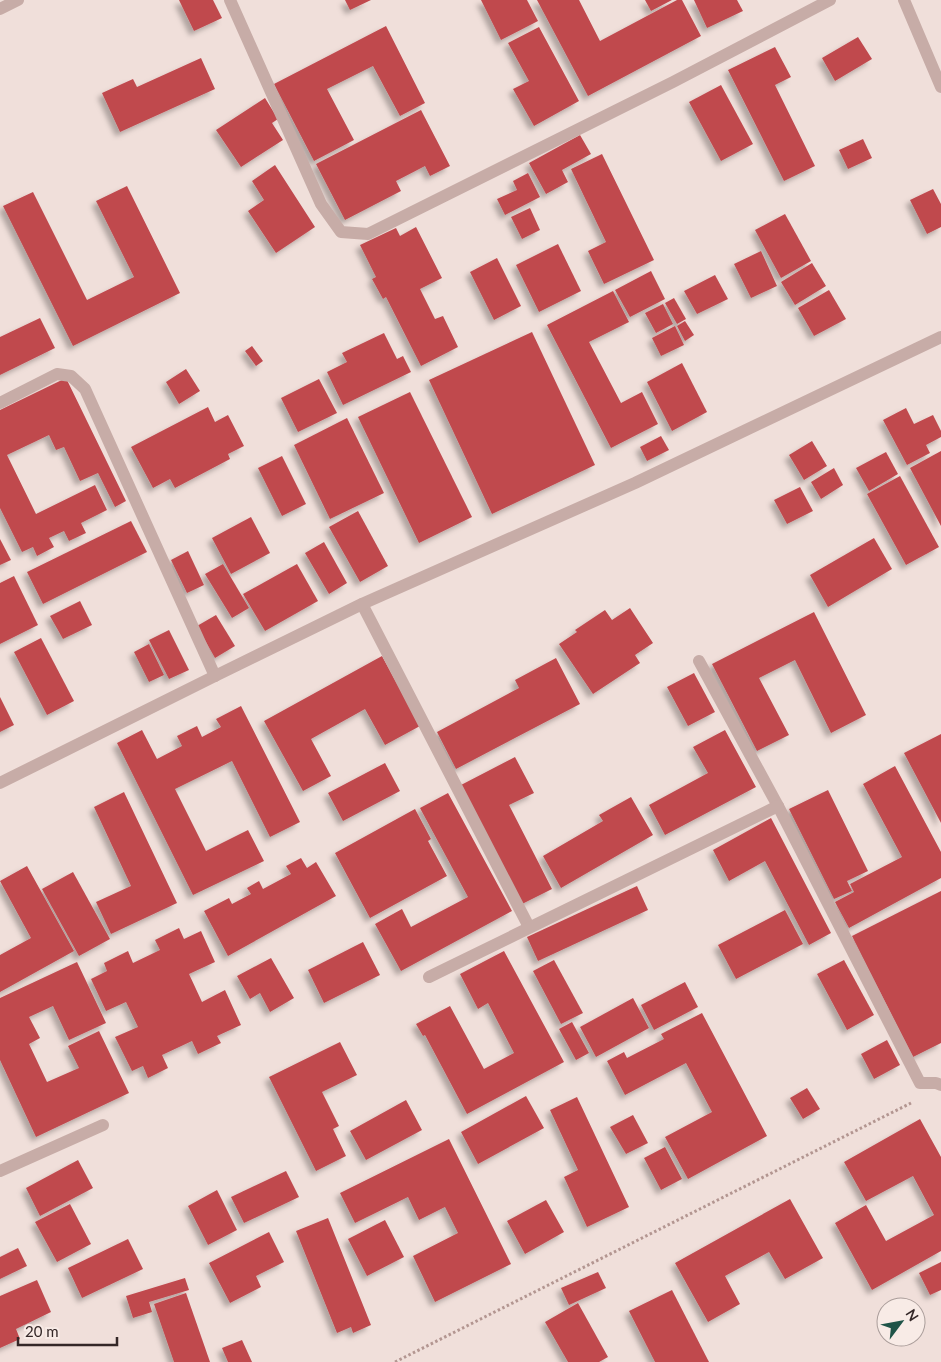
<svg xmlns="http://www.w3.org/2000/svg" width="941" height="1362" viewBox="0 0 941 1362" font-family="Lato,sans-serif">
  <defs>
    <filter id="shadow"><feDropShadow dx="-4.5" dy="4.5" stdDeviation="2.5" flood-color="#0004"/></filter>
  </defs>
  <rect width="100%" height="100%" fill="#f0dfda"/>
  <g fill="#c0484e" filter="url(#shadow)">
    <polygon points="179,0 213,0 222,18 194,31"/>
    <polygon points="345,0 371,0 350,10"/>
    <polygon points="481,0 527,0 538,21 501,40"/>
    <polygon points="537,0 579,0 600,41 677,0 682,0 701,36 588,96"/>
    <polygon points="645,0 672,0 651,11"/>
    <polygon points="694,0 737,0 743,11 707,28"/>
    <polygon points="386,26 425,103 400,116 373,66 327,89 354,140 314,161 274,84"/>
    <polygon points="539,27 579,101 534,126 513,89 529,81 508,43"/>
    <polygon points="858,37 872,59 835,81 822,58"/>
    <polygon points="775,47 791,77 775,85 815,166 784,181 728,70"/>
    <polygon points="201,58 215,89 120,132 102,93 133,79 137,87"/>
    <polygon points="721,85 753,144 721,161 689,102"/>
    <polygon points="265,98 278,119 272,123 283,140 241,167 216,130"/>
    <polygon points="421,110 450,166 430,176 425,166 396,181 401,191 345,220 316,164"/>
    <polygon points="580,135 591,154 562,170 568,182 546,194 529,163"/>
    <polygon points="863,139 872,158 848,169 839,150"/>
    <polygon points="602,154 654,260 604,284 588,251 606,242 571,169"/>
    <polygon points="275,165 315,227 276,253 248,211 264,200 252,181"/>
    <polygon points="528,173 540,197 505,215 497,199 517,190 513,181"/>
    <polygon points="127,186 180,293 73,346 3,206 33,192 87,300 134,277 96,201"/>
    <polygon points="933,189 941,204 941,227 927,234 910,200"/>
    <polygon points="530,208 540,230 522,239 511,217"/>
    <polygon points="785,214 811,261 781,278 755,230"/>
    <polygon points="416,227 442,278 420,289 435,319 443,316 458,347 421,366 386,297 383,299 372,279 376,277 360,245 396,228 400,236"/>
    <polygon points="558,244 581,291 539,312 516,265"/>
    <polygon points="761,251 777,286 751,298 734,264"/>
    <polygon points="497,258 521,306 494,320 470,272"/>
    <polygon points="812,263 826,286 795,305 781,282"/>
    <polygon points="651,271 665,299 630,317 615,290"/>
    <polygon points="715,275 728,299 697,314 684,291"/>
    <polygon points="829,290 846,319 814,336 798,308"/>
    <polygon points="613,291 629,322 589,342 621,403 642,392 658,424 611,448 547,325"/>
    <polygon points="674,298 686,319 677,324 665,303"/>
    <polygon points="663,304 673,324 656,333 645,313"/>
    <polygon points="40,318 55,348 0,375 0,337"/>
    <polygon points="685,321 694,335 685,341 677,326"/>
    <polygon points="675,326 684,345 661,356 652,338"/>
    <polygon points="532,332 595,465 492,514 429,380"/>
    <polygon points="384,333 397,359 403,356 411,372 343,405 327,372 347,362 342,353"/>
    <polygon points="252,346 263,361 256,366 245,351"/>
    <polygon points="682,363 707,412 672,431 647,382"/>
    <polygon points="186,369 200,391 179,404 166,382"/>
    <polygon points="66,378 126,501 115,507 98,473 80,481 64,447 56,450 49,435 7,455 36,514 95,485 107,510 81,523 86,533 69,541 64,531 49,538 54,547 37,556 33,547 22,552 0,508 0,410"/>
    <polygon points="319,379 337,413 298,432 281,398"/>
    <polygon points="410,392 472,517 419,543 358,417"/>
    <polygon points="208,407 215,422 228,415 244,446 228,454 230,459 175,488 170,479 153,488 131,447"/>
    <polygon points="906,408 914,424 933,415 941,431 941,437 926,445 930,453 907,465 883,420"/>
    <polygon points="347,418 384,493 330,519 294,445"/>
    <polygon points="661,436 669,450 647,461 640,447"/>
    <polygon points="812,441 827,466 804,480 789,455"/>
    <polygon points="941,451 941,526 910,468"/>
    <polygon points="886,452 898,474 869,491 856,468"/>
    <polygon points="282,456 306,504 282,516 258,468"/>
    <polygon points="834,468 843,485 821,499 811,482"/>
    <polygon points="900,476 939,547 906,565 867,494"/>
    <polygon points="800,487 813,511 787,524 774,500"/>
    <polygon points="358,511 388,566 360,582 329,527"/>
    <polygon points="251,517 270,553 231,574 212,538"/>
    <polygon points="131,521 147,552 43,604 27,572"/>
    <polygon points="874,538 892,569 828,607 810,575"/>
    <polygon points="0,539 11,560 0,565"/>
    <polygon points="324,542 347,583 329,594 305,553"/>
    <polygon points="188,551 204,585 187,593 171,560"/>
    <polygon points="223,564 249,608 232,618 205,574"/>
    <polygon points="297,564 318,601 265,631 243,594"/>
    <polygon points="14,576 38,625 0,644 0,583"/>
    <polygon points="80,601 92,625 63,639 50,616"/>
    <polygon points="630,608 653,643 635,655 640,663 593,694 559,644 577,632 575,630 605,610 612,620"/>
    <polygon points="814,612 866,715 831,733 795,660 759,678 789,735 757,751 712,664"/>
    <polygon points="216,615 235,646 215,658 197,626"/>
    <polygon points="169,630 189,670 169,679 149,640"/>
    <polygon points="41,638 74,701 47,715 14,652"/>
    <polygon points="149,644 164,675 149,682 134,652"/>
    <polygon points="382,656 420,726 385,745 365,709 311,739 331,776 303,791 264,721"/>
    <polygon points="556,658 580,704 456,769 437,732 519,688 515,680"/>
    <polygon points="694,673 715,712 688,726 667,687"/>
    <polygon points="0,697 14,725 0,732"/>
    <polygon points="241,706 300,822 270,837 232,761 175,789 206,851 248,830 264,861 193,895 117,743 142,730 157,759 182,746 177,736 197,726 202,737 221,727 216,719"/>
    <polygon points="725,730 756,787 665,835 649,805 708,773 693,747"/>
    <polygon points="941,734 941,823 904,753"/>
    <polygon points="515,757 534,793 509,805 552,889 522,904 461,785"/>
    <polygon points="385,763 400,791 343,821 328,793"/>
    <polygon points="895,766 941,852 941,878 849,928 835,902 854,892 850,884 902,857 863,784"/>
    <polygon points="828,790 868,871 847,881 852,891 834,899 789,809"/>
    <polygon points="124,792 177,903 111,934 96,902 131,886 94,807"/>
    <polygon points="448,793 512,911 401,971 375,924 402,909 411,927 468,897 420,808"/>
    <polygon points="631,797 653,835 561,888 543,856 603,821 599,815"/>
    <polygon points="415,809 431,839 428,841 447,876 370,918 335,853"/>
    <polygon points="771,818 831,933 809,945 765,861 729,881 713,850"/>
    <polygon points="301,858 307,868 316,862 336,896 228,956 204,911 229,898 232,904 251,894 247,888 259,881 263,889 291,874 286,866"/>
    <polygon points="27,866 74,951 0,992 0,955 31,938 0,881"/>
    <polygon points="73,872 110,939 79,956 42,889"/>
    <polygon points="637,886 648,910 538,961 527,937"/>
    <polygon points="941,891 941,1043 913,1057 852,936"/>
    <polygon points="785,910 803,944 736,979 718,945"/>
    <polygon points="179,928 184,939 201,931 215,962 189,974 202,1002 225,990 241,1025 217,1036 221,1043 198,1054 192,1041 162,1055 168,1068 148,1078 143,1066 132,1071 115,1037 138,1027 126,1002 106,1011 91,979 107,971 104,963 128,951 133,963 160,950 155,940"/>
    <polygon points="363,942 380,975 324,1003 308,970"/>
    <polygon points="504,951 564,1062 467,1114 425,1035 423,1036 416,1024 450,1006 484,1069 514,1053 488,1003 478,1009 460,974"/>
    <polygon points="271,958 294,998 270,1012 260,993 250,999 237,976"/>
    <polygon points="554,960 583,1013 561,1024 533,971"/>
    <polygon points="844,960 874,1015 847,1030 817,974"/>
    <polygon points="77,962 106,1023 69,1040 53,1006 29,1017 40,1038 29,1044 47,1082 79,1068 68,1046 99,1031 129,1093 36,1137 0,1060 0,998"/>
    <polygon points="685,982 698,1007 654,1030 641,1005"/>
    <polygon points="633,998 649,1028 596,1057 580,1027"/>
    <polygon points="702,1013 767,1136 688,1179 665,1137 712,1112 686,1063 625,1095 607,1061 624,1052 627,1058 664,1039 661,1034"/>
    <polygon points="572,1022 589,1053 576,1060 559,1029"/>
    <polygon points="887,1040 900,1065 874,1079 861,1054"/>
    <polygon points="340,1042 357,1075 322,1092 339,1126 333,1129 346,1156 316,1171 269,1077"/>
    <polygon points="807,1088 820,1109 803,1119 790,1098"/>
    <polygon points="526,1096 544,1128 478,1164 461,1132"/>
    <polygon points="577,1097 629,1207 587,1227 564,1177 578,1170 550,1110"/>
    <polygon points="406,1100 422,1130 366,1160 350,1131"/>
    <polygon points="633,1115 648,1143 626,1154 610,1127"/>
    <polygon points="920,1119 941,1157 941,1251 872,1290 835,1223 866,1205 886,1241 934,1215 913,1176 866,1201 844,1162"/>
    <polygon points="449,1139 511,1264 435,1302 413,1256 458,1233 445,1207 419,1220 408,1197 355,1223 340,1193"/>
    <polygon points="665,1147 682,1179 661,1190 644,1158"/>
    <polygon points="78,1160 93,1188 40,1216 26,1188"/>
    <polygon points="286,1171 299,1197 244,1223 231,1197"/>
    <polygon points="217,1190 237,1230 208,1245 188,1206"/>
    <polygon points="790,1199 823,1258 785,1279 769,1252 725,1276 740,1304 708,1322 675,1263"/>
    <polygon points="546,1200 564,1232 525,1254 507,1221"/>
    <polygon points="70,1204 91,1244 57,1262 35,1222"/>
    <polygon points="328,1218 371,1325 353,1333 351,1327 337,1333 296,1231"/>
    <polygon points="385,1220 404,1257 367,1276 348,1239"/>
    <polygon points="269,1232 284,1262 256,1276 261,1287 230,1303 209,1263"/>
    <polygon points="128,1239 143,1269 82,1298 68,1268"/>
    <polygon points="18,1248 27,1266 0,1279 0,1257"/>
    <polygon points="941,1262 941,1290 930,1295 919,1273"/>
    <polygon points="598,1272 606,1288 569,1305 561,1288"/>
    <polygon points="185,1278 189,1290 149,1302 152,1312 133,1318 126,1296"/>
    <polygon points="37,1280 51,1312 16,1329 20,1339 0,1348 0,1296"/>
    <polygon points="672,1290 709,1362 655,1362 629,1311"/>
    <polygon points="186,1293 210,1362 174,1362 154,1304"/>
    <polygon points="578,1303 608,1357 599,1362 568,1362 545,1322"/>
    <polygon points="242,1340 252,1362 228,1362 222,1348"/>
  </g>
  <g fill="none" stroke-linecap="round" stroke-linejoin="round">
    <polyline stroke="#b39691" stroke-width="3" stroke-dasharray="2.5 2.5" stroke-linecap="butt" points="395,1362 911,1103"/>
    <g stroke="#c7aca7" stroke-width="12">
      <polyline points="230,0 321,204 341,232 368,234 673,82 830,0"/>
      <polyline points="904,0 941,87"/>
      <polyline points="0,9 18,0"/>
      <polyline points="0,403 57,374 71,376 85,389 215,676"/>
      <polyline points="362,604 529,927"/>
      <polyline points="699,661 778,806 920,1083 936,1083 941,1085"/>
      <polyline points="0,783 215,676 362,604 635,483 941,337"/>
      <polyline points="429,977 778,806"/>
      <polyline points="0,1171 103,1125"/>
    </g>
  </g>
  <g transform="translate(901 1322) rotate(58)"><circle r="24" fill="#f8ebe6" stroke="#aa9d9a"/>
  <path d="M0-4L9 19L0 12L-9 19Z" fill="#1f5448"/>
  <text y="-8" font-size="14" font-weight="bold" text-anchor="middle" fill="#342727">N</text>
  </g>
  <path d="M18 1337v8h99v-8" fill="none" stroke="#342727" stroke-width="2.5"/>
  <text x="25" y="1337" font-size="15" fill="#342727" stroke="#f8ebe6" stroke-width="4" paint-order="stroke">20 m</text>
</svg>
